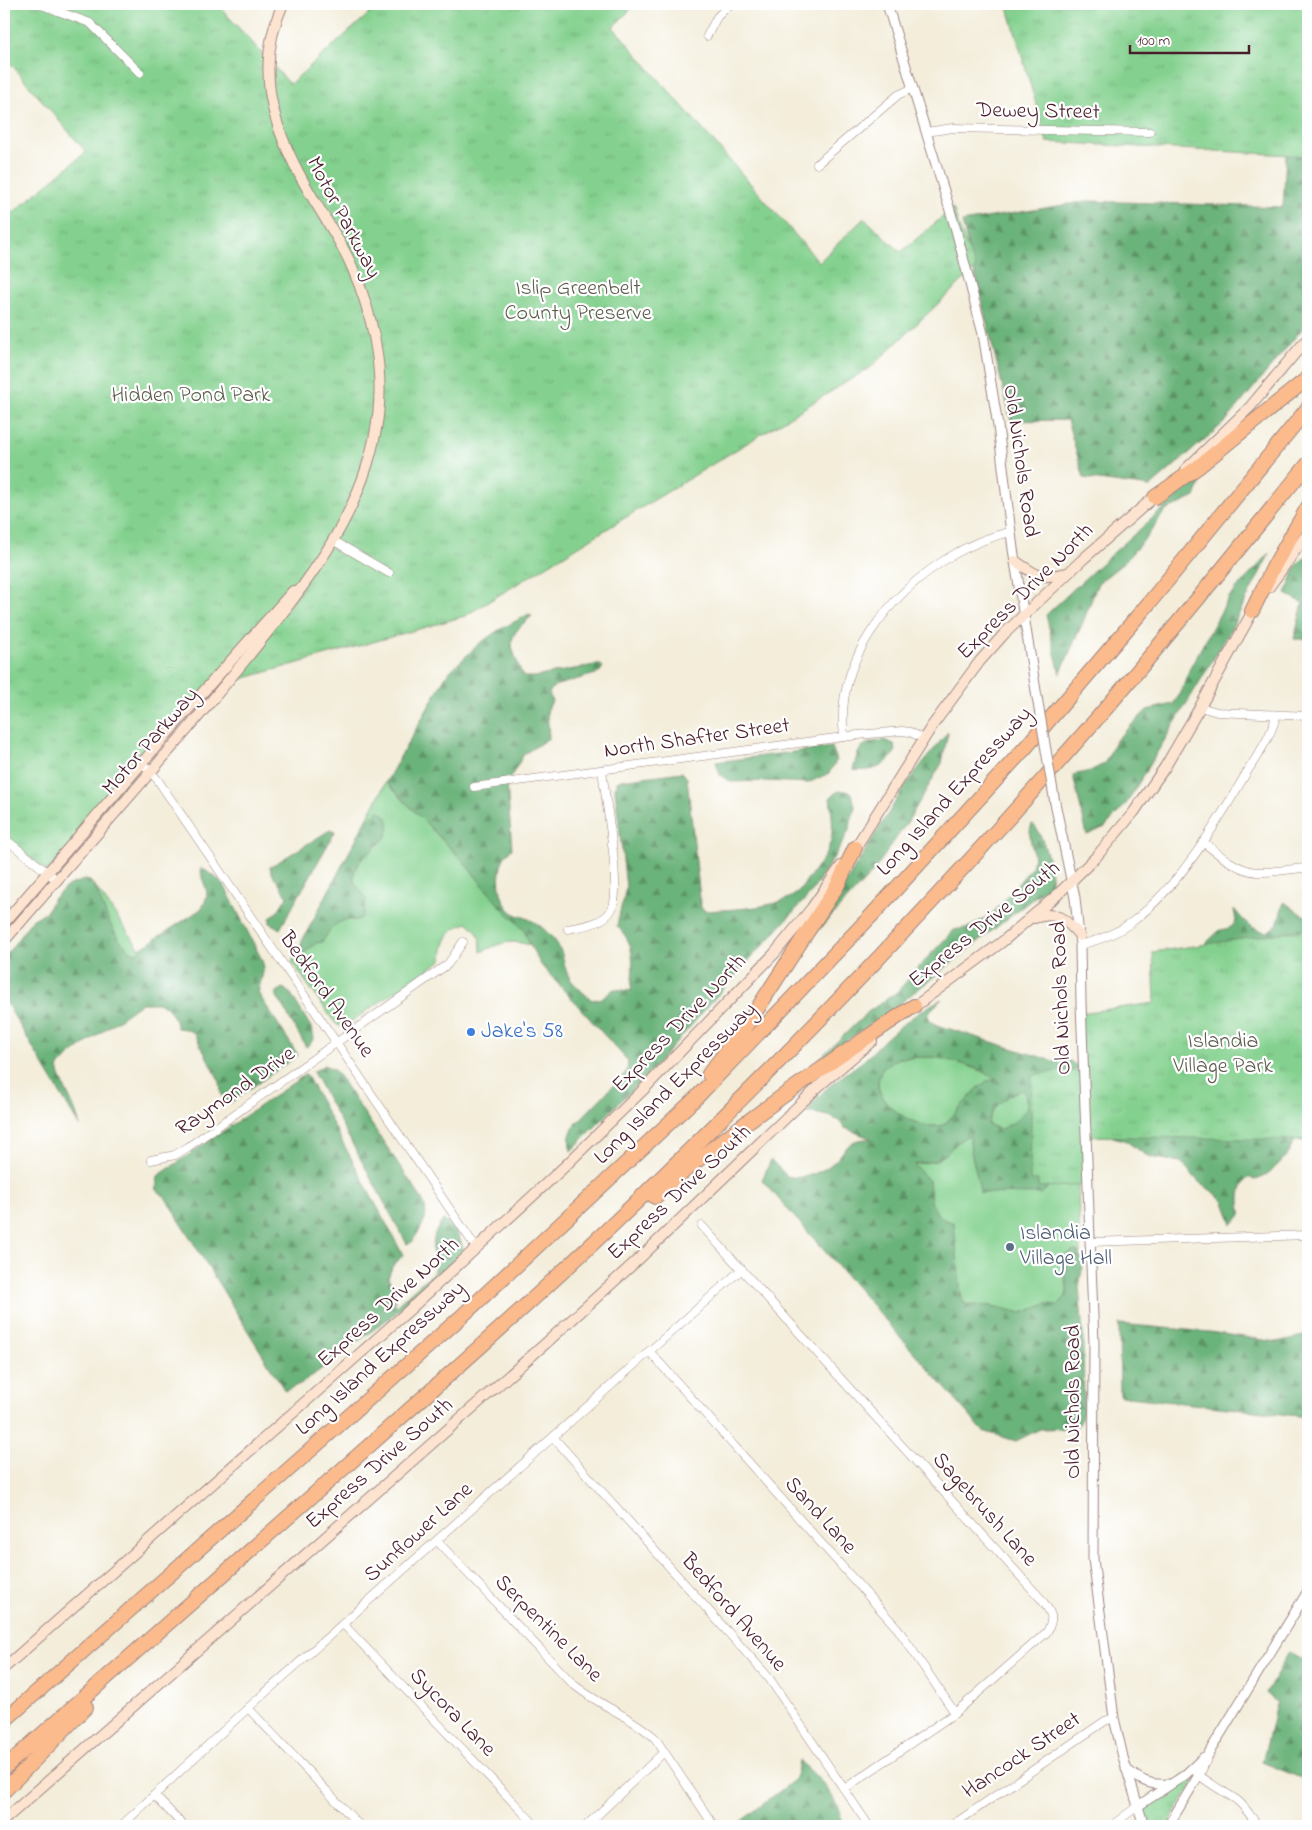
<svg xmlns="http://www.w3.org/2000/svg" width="1312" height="1830" viewBox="0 0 1312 1830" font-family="'Indie Flower',sans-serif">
  <defs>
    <pattern id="forest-firs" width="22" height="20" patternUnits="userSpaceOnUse" patternTransform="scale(1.25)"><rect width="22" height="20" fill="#6bb37a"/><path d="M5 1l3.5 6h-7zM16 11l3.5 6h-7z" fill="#5a9164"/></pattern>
    <pattern id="park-tufts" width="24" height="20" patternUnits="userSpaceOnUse" patternTransform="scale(1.25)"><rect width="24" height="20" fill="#84d18f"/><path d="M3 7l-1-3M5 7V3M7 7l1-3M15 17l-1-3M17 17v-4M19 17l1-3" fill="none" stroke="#74b37c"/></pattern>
  </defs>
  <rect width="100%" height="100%" fill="#fff"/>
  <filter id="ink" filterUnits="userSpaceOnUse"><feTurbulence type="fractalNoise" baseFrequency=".02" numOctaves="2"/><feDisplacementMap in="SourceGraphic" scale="10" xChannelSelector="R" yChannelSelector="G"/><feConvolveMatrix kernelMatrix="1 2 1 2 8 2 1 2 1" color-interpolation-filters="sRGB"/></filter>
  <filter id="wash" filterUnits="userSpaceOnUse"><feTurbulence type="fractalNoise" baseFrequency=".0096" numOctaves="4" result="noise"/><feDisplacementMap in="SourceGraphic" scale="20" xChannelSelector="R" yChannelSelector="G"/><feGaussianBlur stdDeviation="1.12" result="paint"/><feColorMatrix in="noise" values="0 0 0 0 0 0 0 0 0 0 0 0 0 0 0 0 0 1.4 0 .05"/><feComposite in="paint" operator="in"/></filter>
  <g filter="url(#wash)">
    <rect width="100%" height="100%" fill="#f3edda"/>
    <g fill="#84d18f" stroke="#67785d">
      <path d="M386,782L463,861L500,906L524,930L530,945C508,939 501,943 481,952C481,939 479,931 468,923C448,928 443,941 442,960L346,1025L341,1027L335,1023L292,962Z"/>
      <path d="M94,885L140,949L139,952L134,953C112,940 103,908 94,885Z"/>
      <path d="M933,1057C948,1059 987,1069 995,1080L987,1081L976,1090L945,1124C924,1134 878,1108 878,1083C878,1079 881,1072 882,1068L898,1058Z"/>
      <path d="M1020,1090L1025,1093L1028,1108L1013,1123L1001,1129L988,1125C988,1109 1006,1095 1020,1090Z"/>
      <path d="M970,1134L974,1165L979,1178L1045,1191L1048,1186L1078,1185L1080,1254L1077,1251L1064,1258L1063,1269L1067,1287V1293L1065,1298L1058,1305L1047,1304L1022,1313L992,1306L968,1305L963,1302L943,1219L936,1212L931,1202L929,1181L914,1165C923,1162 934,1163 941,1157C953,1150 956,1140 970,1134Z"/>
    </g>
    <g fill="url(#forest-firs)" stroke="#5a6952" fill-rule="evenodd">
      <polygon points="1308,4 1308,322 1226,421 1150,487 1084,478 1067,420 1011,421 962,222 1087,201 1283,207 1287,137"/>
      <polygon points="1199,477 1202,479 1195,497 1165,511 1146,538 1121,565 1098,583 1083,622 1060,674 1046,615 1095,569"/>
      <polygon points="1270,553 1229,633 1126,804 1105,827 1087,835 1073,775 1090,771 1104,764 1117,739 1147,710 1173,704 1181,693 1189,670 1229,597"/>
      <polygon points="1308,554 1308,639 1294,639 1303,603 1286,594 1296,566"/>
      <path d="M529,614L532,616C503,640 511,643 522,675L525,677H534L599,664L603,667L599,673L554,686L549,693L552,701L547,711L549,738L524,754L507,783L512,849C509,852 505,855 504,858C496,874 498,904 515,914C518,916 523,916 526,918C538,922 549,933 556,942C565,956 562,962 568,975C572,984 584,993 592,1000L603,998L614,989L631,991C633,966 637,945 617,926C619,912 624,900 626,887L615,788L616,783L621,780L682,772L687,778L701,908L706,911C733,909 774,909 796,894C802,890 805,881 810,876C834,848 835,834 830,798C837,790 842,789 852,793L855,807L849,830L842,844L811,893L730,981L653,1069L571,1151C568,1140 569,1134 576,1124L627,1071L628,1061L541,965L530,945L524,930L500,906L463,861L386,782L447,674L479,644L497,631Z"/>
      <polygon points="948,732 942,763 908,821 873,872 812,937 908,781"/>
      <path d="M884,740L894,744L896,751C884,768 873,772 853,770C859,747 860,743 884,740Z"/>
      <polygon points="832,747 837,760 829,773 808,783 765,781 731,782 720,775 716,762"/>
      <path d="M378,811C384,813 387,816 388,822C395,845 352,853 354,879C355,887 363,892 366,899C363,932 354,914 338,923C331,927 327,935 322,942L316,943L301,956L302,941L361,830L368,819Z"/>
      <path d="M1032,824C1042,829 1055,875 1050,885L894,1008L816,1062L868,1012L897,992L927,958L954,930L970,927L994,912L1032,867C1038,851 1025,840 1032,824Z"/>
      <polygon points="330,830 335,832 280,929 270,923 270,918 278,911 287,896 271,872 270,867"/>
      <path d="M201,868L213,875L224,885L262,960L264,968L258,993L298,1055L230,1103L224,1101L221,1093L220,1082L194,1033L186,1029L177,1028L174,1018L168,1008L161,1003H142L70,1055L58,1068C62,1088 76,1105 80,1127L4,999V958L32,920L47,911L53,899L64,889L69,885L84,880L90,881C96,887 98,895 101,902C108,920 117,943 134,953L139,952L140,949L201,909C214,889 201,887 201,868Z"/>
      <path d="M1284,902L1301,914L1308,917V968L1204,945L1220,930C1228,929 1232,928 1236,921L1234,909C1244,921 1251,930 1267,932L1277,925Z"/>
      <polygon points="283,988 291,994 312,1029 314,1038 310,1044 306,1047 275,993"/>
      <path d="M942,999L930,1011L928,1016L931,1022L937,1025L1053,1061L1068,1060L1079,1067L1063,1075L1047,1184L1048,1186L1041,1194L980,1193C978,1173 969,1154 970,1135C956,1140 953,1150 941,1157C934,1163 923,1161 914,1165L929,1181L931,1202L936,1212L943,1219L954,1223L961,1297L963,1302L968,1305L992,1306L1022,1313L1047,1304L1058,1305C1062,1300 1066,1298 1067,1292C1070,1278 1052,1260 1074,1250L1080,1254L1083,1264L1079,1287L1083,1334L1084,1408L1080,1422L1077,1426L1072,1428L1040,1429L1016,1441L983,1431L762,1180L771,1160L787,1176C803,1181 826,1171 837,1159C842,1154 846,1146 853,1142C859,1139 866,1139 872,1139L845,1128L839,1121L829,1116L813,1113H807C816,1092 845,1075 863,1061C873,1053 881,1042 891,1034C906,1021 924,1008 942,999ZM933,1057C948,1059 986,1069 995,1080L987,1081L976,1090L945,1124C924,1134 878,1108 878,1083C878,1079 881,1072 882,1068L898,1058ZM1020,1090L1025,1093L1028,1108L1013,1123L1001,1129L988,1125C989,1109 1007,1095 1020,1090Z"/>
      <path d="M324,1065L333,1069L339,1076L422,1199C431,1217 422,1226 412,1242L407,1244L313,1072Z"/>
      <path d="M1308,1069V1142L1297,1140C1292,1144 1292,1148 1288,1153C1283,1161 1268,1175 1259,1179C1255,1181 1251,1178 1248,1177C1243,1183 1240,1191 1240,1200C1240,1215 1246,1212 1232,1224L1224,1202L1216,1194L1199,1182L1181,1162L1154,1158L1146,1155L1126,1141L1107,1135Z"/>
      <path d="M306,1074L403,1255L392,1267L388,1278L395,1289V1307L415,1288L433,1273L436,1263L432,1250L435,1233L443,1220C458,1231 461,1238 464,1255L445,1268L393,1315L304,1382L285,1391L165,1197L156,1189L158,1176Z"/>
      <polygon points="1119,1324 1210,1332 1277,1342 1308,1335 1308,1417 1120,1396"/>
      <polygon points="1289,1652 1308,1663 1308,1781 1262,1762 1277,1703 1266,1693"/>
      <path d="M799,1761C821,1778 839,1799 843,1826H735L793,1781L797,1773Z"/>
    </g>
    <g fill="url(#park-tufts)" stroke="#67785d">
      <polygon points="4,4 217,4 290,84 380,4 636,4 613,27 819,262 864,218 901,252 953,208 960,230 976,268 871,367 465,616 231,682 305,586 48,872 4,838 4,220 86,152 4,56"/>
      <polygon points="1007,4 1308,4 1308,156 1047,142"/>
      <polygon points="1308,929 1308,1140 1086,1136 1087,1185 1038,1187 1038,1180 1030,1180 1032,1076 1042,1073 1081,1070 1079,1013 1155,1003 1153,952"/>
      <polygon points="1192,1770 1198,1775 1167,1826 1145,1826 1139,1807"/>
    </g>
  </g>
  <g filter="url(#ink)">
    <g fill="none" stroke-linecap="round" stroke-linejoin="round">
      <defs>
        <g id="minor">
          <polyline points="39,4 90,23 140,73"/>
          <polyline points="707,36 717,17 730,4"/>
          <polyline points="926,132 953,128 1150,132"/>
          <polyline points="817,164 898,95 913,88"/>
          <polyline points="334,541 389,573"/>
          <polyline points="1200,707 1217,712 1308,716"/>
          <path d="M844,737C834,661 890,593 951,556C970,545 990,536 1011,532"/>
          <polyline points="142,763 157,779 477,1249"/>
          <polyline points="474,787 858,735 902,731 910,732 924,739"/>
          <polyline points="4,838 57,880"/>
          <path d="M1203,842C1218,854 1238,871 1257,872C1274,873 1291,868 1308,868"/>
          <path d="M568,929C583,926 604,924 612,909C622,890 605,796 602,770"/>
          <path d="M1080,945C1100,940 1116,934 1132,922C1180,886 1217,823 1247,772C1258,754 1272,736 1276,715"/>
          <polyline points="151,1160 175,1155 188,1147 448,964 463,942"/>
          <path d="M702,1226L1042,1600C1051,1613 1055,1616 1047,1632L955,1713L844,1789"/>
          <polyline points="1090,1242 1308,1235"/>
          <polyline points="649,1351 898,1629 955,1713"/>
          <polyline points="553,1437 769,1678 869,1826"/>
          <path d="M437,1541L573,1684C598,1705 631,1716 655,1738L714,1826"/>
          <polyline points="343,1624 536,1826"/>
          <polyline points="248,1708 360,1826"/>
          <path d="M1196,1772C1208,1784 1224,1791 1238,1801C1246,1808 1252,1818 1258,1826"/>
          <polyline points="154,1795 184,1826"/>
          <polyline points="121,1826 248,1708 742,1269"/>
          <polyline points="586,1826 664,1752"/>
          <polyline points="951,1826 1105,1721 1114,1718"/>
          <polyline points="1111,1826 1138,1806"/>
        </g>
        <g id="tertiary">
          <polyline points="887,4 956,230 983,334 998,426 1013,549 1037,697"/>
          <polyline points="1055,803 1075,898 1080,945 1081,1003 1094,1343 1093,1559 1114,1718 1123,1757 1144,1826"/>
          <path d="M1126,1769C1140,1780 1150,1786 1168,1784"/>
          <polyline points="1138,1806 1185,1775 1204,1757"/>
          <polyline points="1168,1826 1199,1775 1210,1751 1308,1591"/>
        </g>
        <g id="secondary">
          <polyline points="1186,469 1250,407 1308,338"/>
          <path d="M1015,561C1041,578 1037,579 1068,573"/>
          <polyline points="1269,587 1308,533"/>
          <polyline points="852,853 932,726 980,661 1005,633 1082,560 1160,492"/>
          <path d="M1034,918C1056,910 1066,919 1080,936"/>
          <polyline points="4,923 204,691 293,591"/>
          <path d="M4,941C65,871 126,801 187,730C216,695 246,660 274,624C323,562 368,497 378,416C384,367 372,312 352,267C343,245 329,225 317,205C278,142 250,76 283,4"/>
          <polyline points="910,1010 1002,942 1056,896 1096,857 1134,812 1165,767 1200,707 1255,607"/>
          <polyline points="4,1668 407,1312 563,1168 642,1091 774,954 811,909 841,866"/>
          <polyline points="4,1820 545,1344 642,1256 819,1086 872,1041"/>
        </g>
        <g id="motorway">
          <polyline points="1155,497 1198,467 1308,378"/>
          <polyline points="1252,611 1274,566 1308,507"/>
          <polyline points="709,1074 750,1020 837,886 855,848"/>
          <path d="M655,1197C699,1156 748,1121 797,1086C836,1059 874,1032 914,1006"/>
          <polyline points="4,1721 460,1318 697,1097 872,915 1026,747 1149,603 1308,408"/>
          <path d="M4,1768C118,1668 231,1567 345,1467C451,1373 558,1279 660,1179C814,1030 960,875 1101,714C1172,632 1240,547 1308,464"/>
          <polyline points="4,1791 86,1707"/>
        </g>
      </defs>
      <use href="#minor" stroke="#9e8682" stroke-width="9"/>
      <use href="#tertiary" stroke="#9e8682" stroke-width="11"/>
      <use href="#secondary" stroke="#9e8682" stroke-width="12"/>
      <use href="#motorway" stroke="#9e8682" stroke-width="16"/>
      <use href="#minor" stroke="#fff" stroke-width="8"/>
      <use href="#tertiary" stroke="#fff" stroke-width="9"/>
      <use href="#secondary" stroke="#fde4d1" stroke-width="10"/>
      <use href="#motorway" stroke="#fbbb8c" stroke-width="14"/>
      <defs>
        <polyline id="tertiary-bridge" points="1037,697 1055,803"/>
      </defs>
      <use href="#tertiary-bridge" stroke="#9e8682" stroke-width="11" stroke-linecap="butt"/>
      <use href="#tertiary-bridge" stroke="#fff" stroke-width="9"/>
    </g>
  </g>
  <circle fill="#3f7fe0" stroke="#fff" stroke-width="2" cx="471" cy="1032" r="5"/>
  <circle fill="#5c6f8a" stroke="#fff" stroke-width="2" cx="1010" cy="1247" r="5"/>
  <g text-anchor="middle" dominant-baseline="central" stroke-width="4.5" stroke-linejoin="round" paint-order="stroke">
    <g font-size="22" fill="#4a1f2b" stroke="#fff">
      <text transform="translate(1038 112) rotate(1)">Dewey Street</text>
      <text transform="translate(343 218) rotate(62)">Motor Parkway</text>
      <text transform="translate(1020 461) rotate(82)">Old Nichols Road</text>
      <text transform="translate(1026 592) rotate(-45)">Express Drive North</text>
      <text transform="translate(697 739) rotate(-8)">North Shafter Street</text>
      <text transform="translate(151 742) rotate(-49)">Motor Parkway</text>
      <text transform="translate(955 792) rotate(-48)">Long Island Expressway</text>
      <text transform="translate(985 925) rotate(-39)">Express Drive South</text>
      <text transform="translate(326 995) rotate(55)">Bedford Avenue</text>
      <text transform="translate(1062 998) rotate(-92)">Old Nichols Road</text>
      <text transform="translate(680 1024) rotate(-46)">Express Drive North</text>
      <text transform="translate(676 1084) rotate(-45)">Long Island Expressway</text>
      <text transform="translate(236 1092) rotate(-35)">Raymond Drive</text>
      <text transform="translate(680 1193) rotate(-43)">Express Drive South</text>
      <text transform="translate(389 1303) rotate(-42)">Express Drive North</text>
      <text transform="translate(381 1359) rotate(-42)">Long Island Expressway</text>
      <text transform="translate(1074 1402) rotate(-90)">Old Nichols Road</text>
      <text transform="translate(380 1464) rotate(-41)">Express Drive South</text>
      <text transform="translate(984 1510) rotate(48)">Sagebrush Lane</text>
      <text transform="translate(820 1516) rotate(48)">Sand Lane</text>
      <text transform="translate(419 1533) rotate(-42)">Sunflower Lane</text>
      <text transform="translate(733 1613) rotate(49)">Bedford Avenue</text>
      <text transform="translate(548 1629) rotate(45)">Serpentine Lane</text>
      <text transform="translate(452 1713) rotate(46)">Sycora Lane</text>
      <text transform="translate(1022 1756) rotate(-34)">Hancock Street</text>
    </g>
    <g font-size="22" fill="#5e5d4e" stroke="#fff">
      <text x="578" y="289">Islip Greenbelt<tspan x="578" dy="25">County Preserve</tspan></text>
      <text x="191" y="396">Hidden Pond Park</text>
      <text x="1223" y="1042">Islandia<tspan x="1223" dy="25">Village Park</tspan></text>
    </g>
    <g font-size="22" fill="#366cbe" stroke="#fff" text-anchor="start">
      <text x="481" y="1032">Jake's 58</text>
    </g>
    <g font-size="22" fill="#4e5e75" stroke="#fff" text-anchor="start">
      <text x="1020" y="1234">Islandia<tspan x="1020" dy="25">Village Hall</tspan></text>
    </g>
  </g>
  <rect width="1312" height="1830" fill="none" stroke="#fff" stroke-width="20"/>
  <path d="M1130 45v8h119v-8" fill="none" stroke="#4a1f2b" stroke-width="2.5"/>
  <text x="1137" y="45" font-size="15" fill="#4a1f2b" stroke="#ffffff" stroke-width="4" paint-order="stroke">100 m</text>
</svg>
